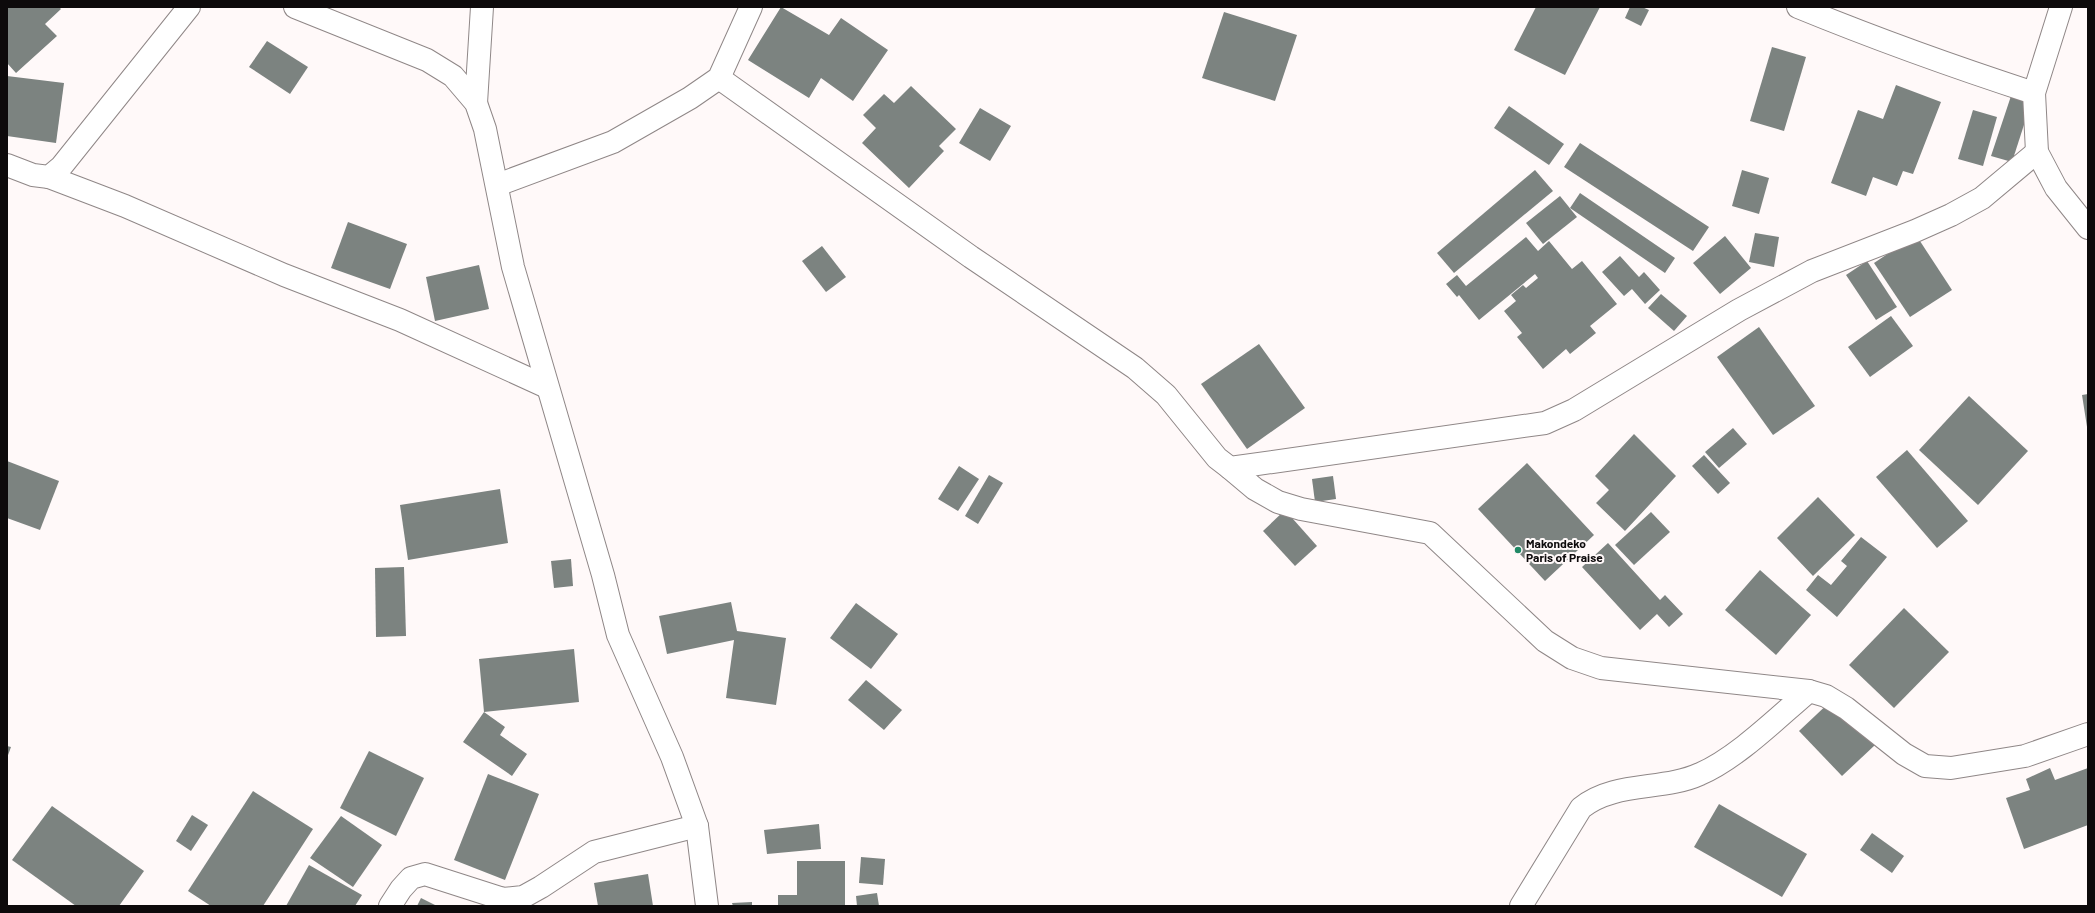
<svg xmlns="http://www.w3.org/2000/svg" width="2095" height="913" viewBox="0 0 2095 913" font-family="Barlow,sans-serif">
  <rect width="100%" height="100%" fill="#fff9f9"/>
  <g fill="#7c8380">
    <polygon points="7,7 59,7 61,9 45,24 57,36 16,73 7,63"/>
    <polygon points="781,7 829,35 841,18 888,50 853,101 821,78 809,98 748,60"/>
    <polygon points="1536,7 1600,7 1565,75 1514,50"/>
    <polygon points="1630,7 1642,7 1649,10 1641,26 1625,18"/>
    <polygon points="1224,12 1297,35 1275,101 1202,78"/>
    <polygon points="267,41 308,67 290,94 249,67"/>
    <polygon points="1772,47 1806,57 1784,131 1750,121"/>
    <polygon points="7,76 64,83 56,143 7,136"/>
    <polygon points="1896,85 1941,102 1913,174 1903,171 1897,186 1873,177 1866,196 1831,183 1858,110 1883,119"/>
    <polygon points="911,86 956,129 939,146 944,151 909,188 862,143 876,128 863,115 884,94 894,103"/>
    <polygon points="2011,96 2031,103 2012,162 1991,156"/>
    <polygon points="1509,106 1564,144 1549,165 1494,128"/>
    <polygon points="980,108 1011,126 990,161 959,143"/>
    <polygon points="1973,110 1997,117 1983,166 1958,159"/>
    <polygon points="1580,143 1709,227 1693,251 1564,167"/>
    <polygon points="1535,170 1553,191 1454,273 1437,253"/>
    <polygon points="1742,170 1769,178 1759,214 1732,206"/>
    <polygon points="1580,193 1675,258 1665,273 1570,208"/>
    <polygon points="1560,196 1577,217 1543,244 1526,223"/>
    <polygon points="348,222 407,244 390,289 331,268"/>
    <polygon points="1755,233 1779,237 1774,267 1749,262"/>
    <polygon points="1916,235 1952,290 1910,317 1874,263"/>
    <polygon points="1725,236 1751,268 1720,294 1693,263"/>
    <polygon points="1526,237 1538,251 1549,241 1572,269 1582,261 1617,304 1590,326 1596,333 1570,354 1566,349 1543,369 1517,337 1522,333 1504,311 1516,301 1511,295 1523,285 1526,288 1538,278 1535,274 1479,320 1459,295 1457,297 1446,284 1457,275 1466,286"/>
    <polygon points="822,246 846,277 826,292 802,261"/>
    <polygon points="1620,256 1639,277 1644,272 1660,290 1645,304 1632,289 1624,296 1602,272"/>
    <polygon points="1867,261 1897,307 1876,320 1846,275"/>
    <polygon points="479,265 489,309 435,321 426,277"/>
    <polygon points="1661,294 1687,316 1674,331 1648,308"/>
    <polygon points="1891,316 1913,346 1870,377 1848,347"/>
    <polygon points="1759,327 1815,406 1773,435 1717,357"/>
    <polygon points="1259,344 1305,408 1247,449 1201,384"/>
    <polygon points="2088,394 2088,427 2087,427 2082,395"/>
    <polygon points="1969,396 2028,451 1978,505 1919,450"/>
    <polygon points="1733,428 1747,444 1719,468 1705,452"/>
    <polygon points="1634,434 1676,476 1625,531 1596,503 1609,490 1595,476"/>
    <polygon points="1907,450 1968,521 1937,548 1876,477"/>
    <polygon points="1704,455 1730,483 1718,494 1692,466"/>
    <polygon points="7,461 59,481 40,530 7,518"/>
    <polygon points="1527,463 1594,535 1545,581 1478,509"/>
    <polygon points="959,466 979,479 958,511 938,499"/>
    <polygon points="989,475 1003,483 978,524 965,516"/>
    <polygon points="1333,476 1336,499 1315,502 1312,479"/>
    <polygon points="500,489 508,543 408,560 400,505"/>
    <polygon points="1818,497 1855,535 1813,576 1777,538"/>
    <polygon points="1285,510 1317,546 1295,566 1263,531"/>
    <polygon points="1651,512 1670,532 1634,565 1615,545"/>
    <polygon points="1861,537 1887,557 1837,617 1806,590 1818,575 1831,585 1847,566 1841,561"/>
    <polygon points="1608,543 1660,600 1665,595 1683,614 1669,627 1657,614 1640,630 1582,567"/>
    <polygon points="571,559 573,586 554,588 551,561"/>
    <polygon points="404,567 406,636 376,637 375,568"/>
    <polygon points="1760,570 1811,615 1776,655 1725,610"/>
    <polygon points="731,602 737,631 786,638 776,705 726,698 734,640 667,654 659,616"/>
    <polygon points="856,603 898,634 871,669 830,638"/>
    <polygon points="1904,608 1949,652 1894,708 1849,665"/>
    <polygon points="574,649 579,702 484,712 479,659"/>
    <polygon points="866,680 902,710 884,730 848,700"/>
    <polygon points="1833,699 1875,745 1842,776 1799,731"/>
    <polygon points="484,712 505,727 500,735 527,754 512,776 463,742"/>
    <polygon points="7,746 11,747 7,758"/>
    <polygon points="369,751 424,778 396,836 340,808"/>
    <polygon points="2050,768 2055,780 2088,768 2088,825 2024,849 2006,798 2030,790 2026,779"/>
    <polygon points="488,774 539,794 505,880 454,860"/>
    <polygon points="253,791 313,829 263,906 211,906 188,891"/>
    <polygon points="1719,804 1807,854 1782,897 1694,847"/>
    <polygon points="52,806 144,871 119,906 76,906 12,860"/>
    <polygon points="192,815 208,825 191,851 176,841"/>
    <polygon points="341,816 382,845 353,887 310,858"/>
    <polygon points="819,824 821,849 767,854 764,830"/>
    <polygon points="1872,833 1904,856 1892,873 1860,850"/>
    <polygon points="861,857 885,859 883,885 859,883"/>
    <polygon points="797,861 845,861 845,906 778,906 778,895 797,895"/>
    <polygon points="309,865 362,895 355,906 286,906"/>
    <polygon points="648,874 653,906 598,906 594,883"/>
    <polygon points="877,893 879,906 857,906 856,896"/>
    <polygon points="421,898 437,906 417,906"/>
    <polygon points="752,902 752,906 733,906 732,903"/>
  </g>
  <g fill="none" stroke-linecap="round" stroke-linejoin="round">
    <defs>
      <g id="minor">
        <polyline points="295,7 427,60 453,76 476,103 485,129 513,267 603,575 618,635 672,757 697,826 707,906"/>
        <path d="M1798,7C1876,39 1954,67 2034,93"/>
        <polyline points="2061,7 2034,93 2037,152 2056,188 2088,228"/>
        <polyline points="719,78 971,257 1135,368 1166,395 1217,458 1230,468 1545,423 1574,410 1739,310 1812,271 1915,231 1951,215 1982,198 2037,152"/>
        <polyline points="476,103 482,7"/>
        <polyline points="7,165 33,175 49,177 61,167 189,7"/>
        <polyline points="49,177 125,206 284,275 400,320 547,387"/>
        <polyline points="497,185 613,142 690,98 719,78 751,7"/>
        <polyline points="1230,468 1255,489 1278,502 1301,509 1430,533 1545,641 1572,658 1601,668 1809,691 1826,696 1846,708 1904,754 1925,766 1951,768 2025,756 2088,734"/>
        <polyline points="390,906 401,889 411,878 425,874 503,899 523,897 541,887 594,852 697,826"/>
        <path d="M1521,906L1581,808C1614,781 1663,791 1700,774C1737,758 1777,718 1809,691"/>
      </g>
    </defs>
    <use href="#minor" stroke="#8f8787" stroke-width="24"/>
    <use href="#minor" stroke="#fff" stroke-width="22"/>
  </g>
  <circle fill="#218966" stroke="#fff9f9" stroke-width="1.5" cx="1518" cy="550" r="4"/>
  <g text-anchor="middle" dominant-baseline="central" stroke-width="4" stroke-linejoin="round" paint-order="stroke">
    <g font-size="12" font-weight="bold" fill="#0d0a0b" stroke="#fff9f9" text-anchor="start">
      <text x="1526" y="543">Makondeko<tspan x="1526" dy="14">Paris of Praise</tspan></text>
    </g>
  </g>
  <rect width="2095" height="913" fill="none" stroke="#0d0a0b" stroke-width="16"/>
</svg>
